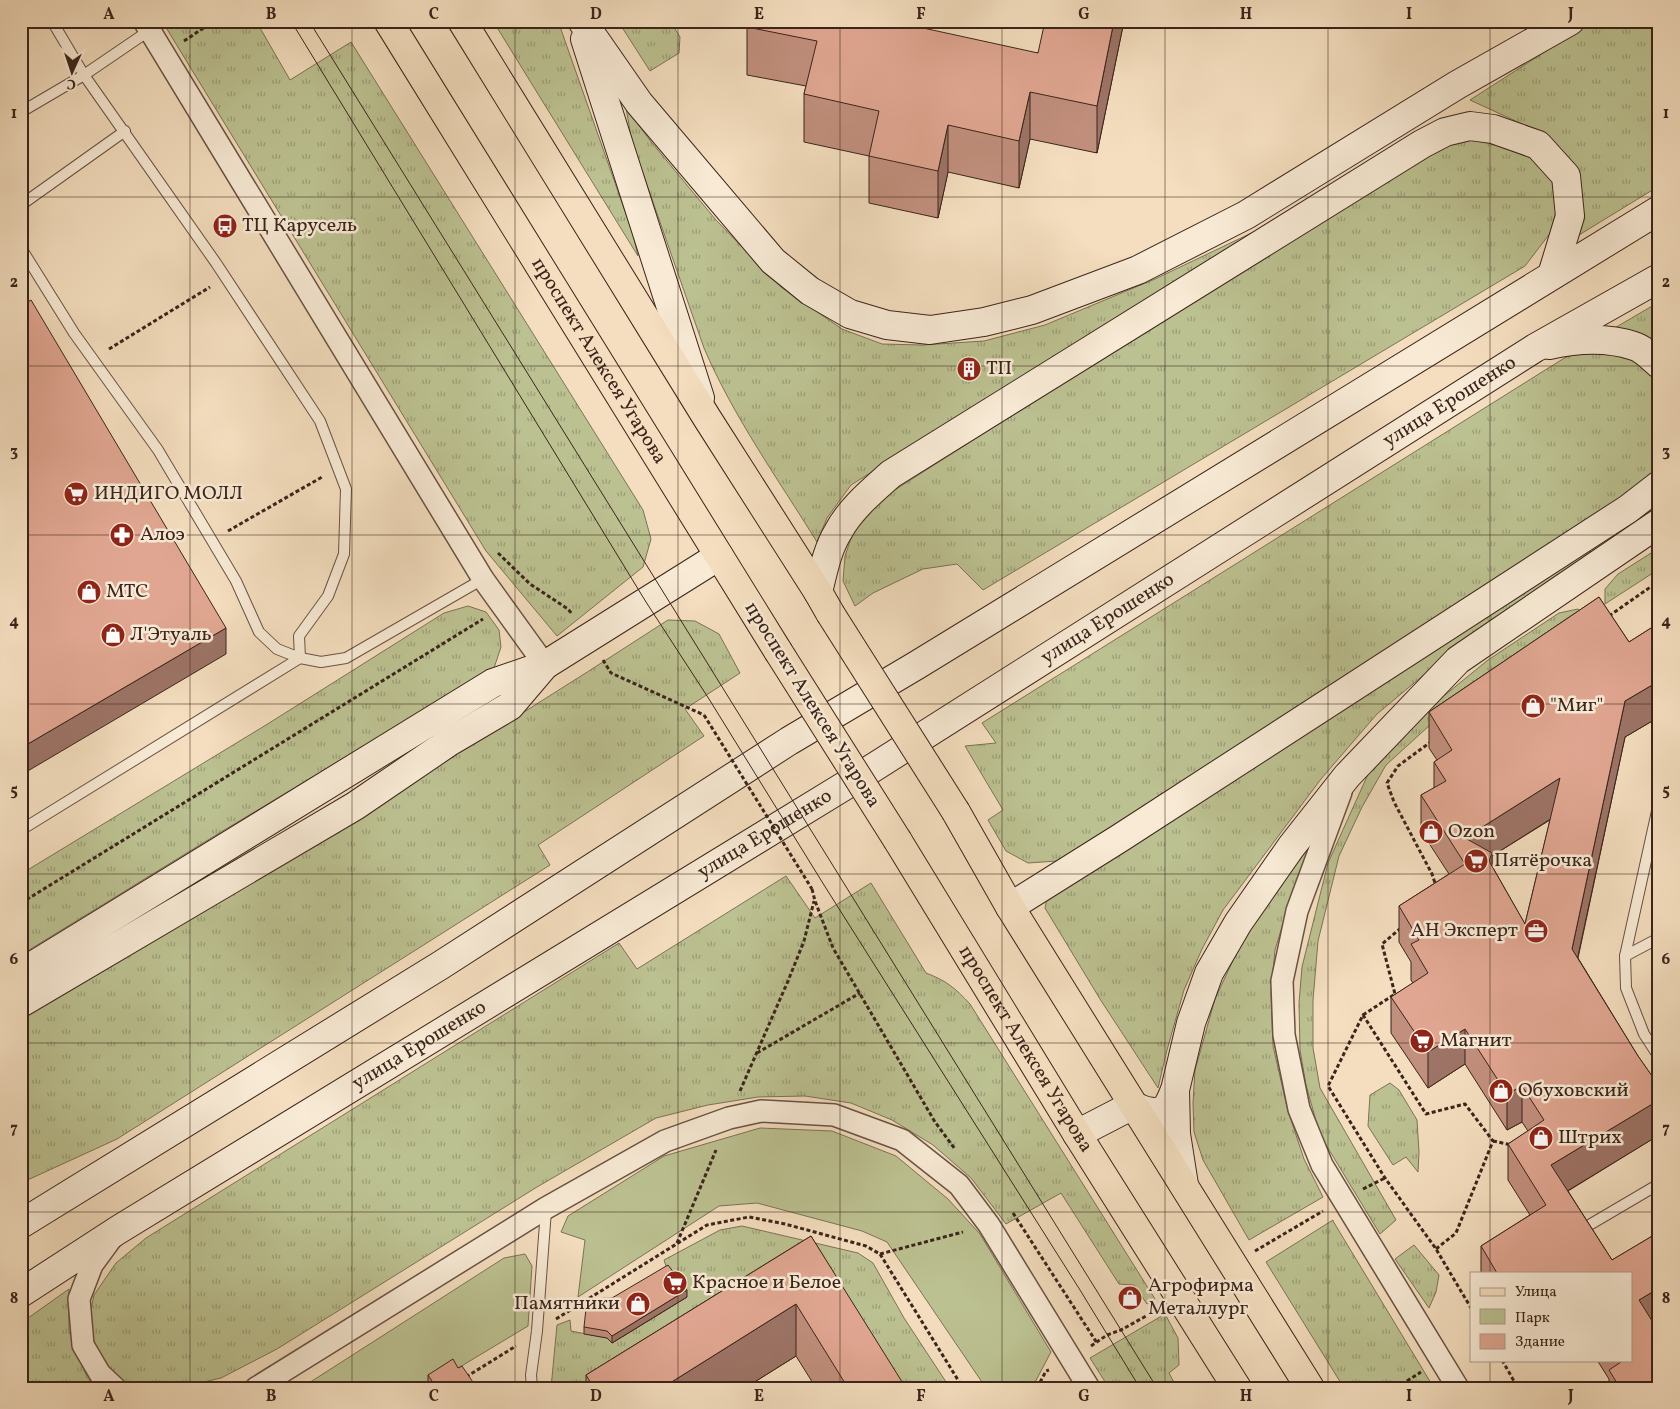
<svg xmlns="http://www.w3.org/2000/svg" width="1680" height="1409" viewBox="0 0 1680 1409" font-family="Vollkorn,serif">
  <defs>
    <pattern id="grass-tufts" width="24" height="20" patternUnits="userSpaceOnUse" patternTransform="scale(1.25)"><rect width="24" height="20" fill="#bcc191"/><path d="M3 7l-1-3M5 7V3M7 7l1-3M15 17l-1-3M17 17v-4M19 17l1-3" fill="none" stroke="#9a9d76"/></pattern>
  </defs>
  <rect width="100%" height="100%" fill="#f4debf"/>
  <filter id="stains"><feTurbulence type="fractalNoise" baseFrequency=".004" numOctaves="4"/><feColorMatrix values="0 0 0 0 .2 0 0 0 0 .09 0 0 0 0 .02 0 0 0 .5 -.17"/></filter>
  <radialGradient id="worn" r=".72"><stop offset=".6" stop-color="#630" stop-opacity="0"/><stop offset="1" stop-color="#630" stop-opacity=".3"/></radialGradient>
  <g fill="url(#grass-tufts)" stroke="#7c7256">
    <polygon points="162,21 256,21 290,80 351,42 643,510 651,539 643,567 557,636 486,551"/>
    <polygon points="493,21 558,21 633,234 638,256"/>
    <polygon points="618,21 670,21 680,37 679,53 650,71"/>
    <polygon points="1595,21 1659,21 1659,186 1579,235 1581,205 1533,129 1470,100 1585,26"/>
    <path d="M626,108L652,143L716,220L781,287L842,329L882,344L923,345L984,341L1045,325L1155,279L1264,227L851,485L827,518L817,542C778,479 733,416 704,348L632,142Z"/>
    <polygon points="1463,139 1514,148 1547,168 1559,199 1551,232 1525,266 983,590 957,564 923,569 873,593 855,606 843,581 845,556 853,532 867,514 890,493 1440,143"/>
    <polygon points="1659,302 1659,344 1645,336 1613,329"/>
    <polygon points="1593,349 1618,352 1639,364 1659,382 1659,465 1640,484 1613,508 1089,846 1057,861 1028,863 1006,851 988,820 1003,810 965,746 996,743 982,723 1566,357"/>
    <polygon points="1659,548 1659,569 1605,604 1605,589 1618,574"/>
    <polygon points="1590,550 1592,555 1444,658 1377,714 1321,779 1223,910 1202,949 1184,990 1167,1050 1158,1088 1100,999 1045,908 1047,899 1054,892 1255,767"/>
    <polygon points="468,606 486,612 499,630 501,647 494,668 216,835 21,955 21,874 266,725 444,613"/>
    <polygon points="1578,609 1588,618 1463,695 1386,765 1362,807 1339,856 1318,941 1313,1000 1313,1048 1320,1088 1396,1220 1380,1234 1320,1135 1306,1085 1300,1050 1299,1003 1302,967 1328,863 1374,761 1408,725 1488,660 1559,613"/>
    <path d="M668,620L695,621L719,634L740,673L685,709L704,736L538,845L550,865L117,1139L21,1183V1019C238,888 456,758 668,620Z"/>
    <polygon points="1316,838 1287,910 1275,950 1271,993 1273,1046 1288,1111 1304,1159 1323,1197 1249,1240 1203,1160 1194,1132 1193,1103 1195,1070 1215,999 1236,954 1262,910"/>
    <path d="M786,876L815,918L871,883L926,973C947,981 955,988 970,1004L1155,1299L1147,1304L1134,1285L1119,1284L1061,1193L1006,1224L971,1178L933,1145L892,1120L851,1103L805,1096L758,1097L708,1105L656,1118L537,1187L277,1349L221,1378L178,1388L132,1387L109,1372L98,1353L91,1334L90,1314L94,1295L116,1263L146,1238L619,943L637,969Z"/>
    <polygon points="1390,1083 1399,1090 1417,1120 1419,1152 1418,1172 1406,1157 1393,1165 1368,1126 1370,1095"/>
    <polygon points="1333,1220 1333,1221 1434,1388 1368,1388 1366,1385 1358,1388 1344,1388 1266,1262"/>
    <polygon points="742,1226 858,1253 873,1263 904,1318 950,1388 874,1388 811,1287 649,1388 551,1388 557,1325 570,1320 571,1331 607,1338 612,1343 686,1297 668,1272 664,1260 720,1230"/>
    <polygon points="1414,1245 1439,1275 1436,1292 1429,1308 1395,1259"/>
    <polygon points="69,1289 69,1331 87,1377 96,1388 21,1388 21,1323"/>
    <polygon points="1165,1314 1178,1338 1179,1365 1169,1373 1177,1388 1109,1388 1090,1358"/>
  </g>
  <g fill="#bcc191" stroke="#7c7256">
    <polygon points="760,1128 832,1131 896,1156 948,1199 980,1234 1051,1352 1032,1388 986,1388 887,1242 862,1231 757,1203 719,1206 578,1297 585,1240 561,1232 568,1216 664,1156"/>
    <polygon points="525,1254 532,1266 528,1326 425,1388 301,1388 504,1258"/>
  </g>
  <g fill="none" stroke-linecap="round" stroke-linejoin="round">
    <defs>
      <g id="lane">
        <polyline points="52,21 84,75 216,263 320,421 346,489 344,554 328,596 299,636 300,658"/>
        <polyline points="21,112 84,75 150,30"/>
        <polyline points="21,205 125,131"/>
        <polyline points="21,248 74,333 158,450 236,581 259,632 277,649 300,658 321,662 346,658 483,579"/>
        <polyline points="1659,802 1625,956 1626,988 1644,1034 1659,1057"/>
        <polyline points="21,830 300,658"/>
        <polyline points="1625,956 1659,938"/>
        <polyline points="1591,1224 1659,1184"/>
        <polyline points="532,1388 531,1375 537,1331 546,1210"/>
      </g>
      <g id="street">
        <polyline points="144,21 483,579 545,665"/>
        <polyline points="1341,792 1297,911 1282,981 1284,1035 1299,1109 1322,1165 1458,1388"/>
        <polyline points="111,1239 92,1265 79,1299 83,1345 100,1374 115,1388"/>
        <polyline points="256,1388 546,1208 665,1141 729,1118 761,1111 834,1115 902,1140 959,1185 989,1225 1089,1388"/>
      </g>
      <g id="secondary">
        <polyline points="582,21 639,103 773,261 810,291 850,314 887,325 930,330 984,322 1032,310 1138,270 1246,215 1457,85 1570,21"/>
        <polyline points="585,39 700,398"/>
        <path d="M1549,345C1576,339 1607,337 1634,346C1642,348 1652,358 1659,364"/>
        <path d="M818,592C823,572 827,550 838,532C850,509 872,491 891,474L1422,144L1445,132L1470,126L1493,129L1538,145L1566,176L1570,216L1552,275"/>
        <polyline points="1010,907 1120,838 1628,509 1659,485"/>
        <polyline points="21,973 493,683 545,665 719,556"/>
        <polyline points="21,1003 355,806 449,742 510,706 544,666"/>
        <path d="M1077,1134L1133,1105C1143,1111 1160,1117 1168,1105C1171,1100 1173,1094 1175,1090"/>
        <polyline points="1184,1185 1176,1134 1175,1090 1191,1023 1209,973 1238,923 1291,847 1347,776 1458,660 1659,523"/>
        <polyline points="21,1224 441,965 789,741 917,665 1659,210"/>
        <path id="s1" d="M21,1293L118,1230L846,785L1535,348L1659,278"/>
      </g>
      <g id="primary">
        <path id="s2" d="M388,21L778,651"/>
        <polyline points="462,21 707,418 818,592 830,613"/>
        <polyline points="956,812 1010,907 1310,1388"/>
        <path id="s3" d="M898,841L1077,1134L1237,1388"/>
      </g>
    </defs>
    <use href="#lane" stroke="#695244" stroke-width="12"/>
    <use href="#street" stroke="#695244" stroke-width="24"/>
    <use href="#secondary" stroke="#3b241b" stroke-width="30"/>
    <use href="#primary" stroke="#3b241b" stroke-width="30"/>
    <g stroke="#3b241b" stroke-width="3" stroke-dasharray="4 2.5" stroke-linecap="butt">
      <polyline points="184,41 214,21"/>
      <polyline points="109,349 210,287"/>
      <polyline points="228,531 322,477"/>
      <polyline points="498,553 530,584 568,609 572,614"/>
      <polyline points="1609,616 1659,581"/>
      <polyline points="603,660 611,673 704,715"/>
      <polyline points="1432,741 1398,766 1387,783 1394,802 1432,874 1436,886"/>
      <polyline points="812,889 815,901 833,948 935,1122 955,1149"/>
      <polyline points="21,903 483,619"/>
      <polyline points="1363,1015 1395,994 1382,944 1401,928"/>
      <polyline points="757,1053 860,993"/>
      <polyline points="740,1091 788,981 804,941 814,901"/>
      <polyline points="1493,1141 1512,1145"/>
      <polyline points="1363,1189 1385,1178"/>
      <polyline points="1013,1213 1097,1343"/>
      <polyline points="677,1243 716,1150"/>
      <polyline points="1436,1249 1456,1233 1493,1141 1465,1104 1426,1114 1363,1015 1328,1086 1385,1178 1436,1249 1471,1308"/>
      <polyline points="1255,1251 1323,1211"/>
      <polyline points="880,1254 963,1232"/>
      <polyline points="556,1319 707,1225 749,1217 785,1224 866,1246 880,1254 963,1388"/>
      <polyline points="1091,1346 1107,1335 1121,1330 1155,1311"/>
      <polyline points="1502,1360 1518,1388"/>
      <polyline points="466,1377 516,1346"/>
      <polyline points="1037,1388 1046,1371 1049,1370"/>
      <polyline points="1396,1388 1421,1372"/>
    </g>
    <use href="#lane" stroke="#f8ead5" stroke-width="10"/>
    <use href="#street" stroke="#f8ead5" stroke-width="21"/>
    <use href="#secondary" stroke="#f8ead5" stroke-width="28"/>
    <use href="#primary" stroke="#f4debf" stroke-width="28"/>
    <g stroke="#3b241b" stroke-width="1">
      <polyline points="291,21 646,602 709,699 824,885 1080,1290 1140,1388"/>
      <polyline points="309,21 1157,1388"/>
    </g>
    <defs>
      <g id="primary-bridge">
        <polyline points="830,613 956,812"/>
        <polyline points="778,651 898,841"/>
      </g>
    </defs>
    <use href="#primary-bridge" stroke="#3b241b" stroke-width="30" stroke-linecap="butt"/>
    <polyline stroke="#3b241b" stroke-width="3" stroke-dasharray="4 2.5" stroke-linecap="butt" points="704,715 812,889"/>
    <use href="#primary-bridge" stroke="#f4debf" stroke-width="28"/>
  </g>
  <g fill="#c18f7d" stroke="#3b241b" fill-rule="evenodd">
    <polygon points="1124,21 1097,153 1030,139 1019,188 948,172 938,218 869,203 869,156 804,142 804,94 806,86 747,75 747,27 1038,53"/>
    <path d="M1599,597L1629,642L1659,623V717L1625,737L1578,958L1638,1056L1659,1086V1135L1568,1191L1612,1260L1659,1232V1324L1655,1326L1659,1332V1388H1609V1379L1597,1360H1631V1273H1481V1246L1530,1215L1508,1180V1144L1528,1131L1522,1122L1507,1130L1465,1064L1428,1088L1391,1033V997L1413,983L1411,980V962L1399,942V906L1449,874L1421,831V795L1434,788V762L1437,760L1429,748V712ZM1550,820L1525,924L1492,866V856Z"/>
    <polygon points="811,1236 904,1388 816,1388 796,1356 745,1388 586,1388 586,1375"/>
    <polygon points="687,1297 612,1343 607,1338 584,1334 584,1327 612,1298"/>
    <polygon points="458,1368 428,1384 428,1375"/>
  </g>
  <g fill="#9d7466" stroke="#3b241b">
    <polygon points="1114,21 1124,21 1097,153 1097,106"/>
    <polygon points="1030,92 1030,139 1019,188 1019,141"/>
    <polygon points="948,125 948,172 938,218 938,171"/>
    <polygon points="226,628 226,654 21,775 21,748"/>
    <polygon points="1659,681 1659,717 1625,737 1572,984 1572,949 1625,701"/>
    <polygon points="1560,778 1560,813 1492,856 1492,889 1465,838"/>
    <polygon points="1465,1029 1465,1064 1428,1088 1428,1052"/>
    <polygon points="1522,1086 1522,1122 1507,1130 1507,1094"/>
    <polygon points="1659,1100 1659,1135 1551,1201 1551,1165"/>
    <polygon points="1659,1288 1659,1324 1639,1336 1639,1300"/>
    <polygon points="687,1290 687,1297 612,1343 612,1336"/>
    <polygon points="796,1304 796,1356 745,1388 662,1388"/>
  </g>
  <g fill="#e0a691" stroke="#3b241b" fill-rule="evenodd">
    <polygon points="748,21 891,21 1038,53 1045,21 1114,21 1097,106 1030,92 1019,141 948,125 938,171 869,156 879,111 804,94 817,41 747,27"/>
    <polygon points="31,300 226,628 21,748 21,306"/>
    <path d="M1599,597L1629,642L1659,623V681L1625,701L1572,949L1638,1056L1659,1086V1100L1551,1165L1612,1260L1659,1232V1288L1639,1300L1659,1332V1388H1620L1609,1370L1621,1362L1619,1360H1631V1273H1497L1481,1246L1546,1205L1508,1144L1544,1120L1522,1086L1507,1094L1465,1029L1428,1052L1391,997L1428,973L1411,944L1419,940L1399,906L1465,864L1421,795L1446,781L1434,762L1452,750L1429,712ZM1560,778L1525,924L1489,861L1492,853L1465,838Z"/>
    <polygon points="811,1236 904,1385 899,1388 848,1388 796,1304 662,1388 594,1388 586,1375"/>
    <polygon points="668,1265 687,1290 612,1336 607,1331 584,1327 587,1299 612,1298"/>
    <polygon points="453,1359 458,1368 462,1366 477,1388 422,1388 432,1381 428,1375"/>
  </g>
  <path fill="none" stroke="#3b241b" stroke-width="1" stroke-opacity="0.55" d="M190,21V1388M352,21V1388M515,21V1388M678,21V1388M840,21V1388M1002,21V1388M1165,21V1388M1328,21V1388M1490,21V1273M21,197H1659M21,366H1659M21,535H1659M21,704H1659M21,874H1659M21,1043H1659M21,1212H1659M1490,1360V1388"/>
  <defs>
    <symbol id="bus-disc" viewBox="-11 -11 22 22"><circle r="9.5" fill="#8f2418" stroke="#f8ead5"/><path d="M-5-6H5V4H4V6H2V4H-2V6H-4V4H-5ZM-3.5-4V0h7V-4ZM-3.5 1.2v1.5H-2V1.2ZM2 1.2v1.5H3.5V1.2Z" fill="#fff"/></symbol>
    <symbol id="building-disc" viewBox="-11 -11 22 22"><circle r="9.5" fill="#8f2418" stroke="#f8ead5"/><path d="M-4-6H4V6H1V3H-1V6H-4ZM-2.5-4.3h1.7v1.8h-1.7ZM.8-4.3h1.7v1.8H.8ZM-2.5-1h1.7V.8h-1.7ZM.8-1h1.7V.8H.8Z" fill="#fff"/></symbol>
    <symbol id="supermarket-disc" viewBox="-11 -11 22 22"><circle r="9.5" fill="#8f2418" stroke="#f8ead5"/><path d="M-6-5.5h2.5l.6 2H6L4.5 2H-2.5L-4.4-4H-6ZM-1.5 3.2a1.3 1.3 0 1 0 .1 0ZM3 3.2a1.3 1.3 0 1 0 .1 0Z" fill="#fff"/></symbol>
    <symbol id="pharmacy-disc" viewBox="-11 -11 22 22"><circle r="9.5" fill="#8f2418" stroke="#f8ead5"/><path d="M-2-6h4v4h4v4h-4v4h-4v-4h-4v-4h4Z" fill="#fff"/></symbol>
    <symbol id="shop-disc" viewBox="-11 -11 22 22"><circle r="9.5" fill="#8f2418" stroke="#f8ead5"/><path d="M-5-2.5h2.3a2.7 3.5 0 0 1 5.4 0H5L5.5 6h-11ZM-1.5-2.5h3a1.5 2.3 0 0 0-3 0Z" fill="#fff"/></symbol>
    <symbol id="office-disc" viewBox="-11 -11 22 22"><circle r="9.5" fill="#8f2418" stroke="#f8ead5"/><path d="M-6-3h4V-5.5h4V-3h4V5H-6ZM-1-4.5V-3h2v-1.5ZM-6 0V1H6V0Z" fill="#fff"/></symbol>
  </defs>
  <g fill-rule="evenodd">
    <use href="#bus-disc" x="211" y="212" width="28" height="28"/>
    <use href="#building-disc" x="955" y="355" width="28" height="28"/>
    <use href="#supermarket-disc" x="62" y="480" width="28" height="28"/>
    <use href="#pharmacy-disc" x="108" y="521" width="28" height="28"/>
    <use href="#shop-disc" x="75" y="578" width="28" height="28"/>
    <use href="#shop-disc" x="99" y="621" width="28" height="28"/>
    <use href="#shop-disc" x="1519" y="692" width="28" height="28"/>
    <use href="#shop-disc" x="1417" y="818" width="28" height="28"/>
    <use href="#supermarket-disc" x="1462" y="847" width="28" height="28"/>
    <use href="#office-disc" x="1522" y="917" width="28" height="28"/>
    <use href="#supermarket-disc" x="1408" y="1027" width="28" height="28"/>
    <use href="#shop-disc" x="1487" y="1077" width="28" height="28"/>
    <use href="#shop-disc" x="1527" y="1124" width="28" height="28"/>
    <use href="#supermarket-disc" x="661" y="1269" width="28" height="28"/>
    <use href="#shop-disc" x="1116" y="1284" width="28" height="28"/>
    <use href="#shop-disc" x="624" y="1290" width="28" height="28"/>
  </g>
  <g text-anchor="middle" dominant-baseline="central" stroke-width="5" stroke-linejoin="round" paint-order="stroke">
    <g font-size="20" fill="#3b241b" stroke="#f8ead5" text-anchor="start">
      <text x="242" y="226">ТЦ Карусель</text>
      <text x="986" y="369">ТП</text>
      <text x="94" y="494">ИНДИГО МОЛЛ</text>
      <text x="140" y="535">Алоэ</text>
      <text x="106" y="592">МТС</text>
      <text x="130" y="635">Л'Этуаль</text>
      <text x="1550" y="706">"Миг"</text>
      <text x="1448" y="832">Ozon</text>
      <text x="1494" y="861">Пятёрочка</text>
      <text x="1518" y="931" text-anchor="end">АН Эксперт</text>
      <text x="1440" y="1041">Магнит</text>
      <text x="1518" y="1091">Обуховский</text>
      <text x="1558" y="1138">Штрих</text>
      <text x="692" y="1283">Красное и Белое</text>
      <text x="1148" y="1286">Агрофирма<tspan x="1148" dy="23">Металлург</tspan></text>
      <text x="620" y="1304" text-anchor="end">Памятники</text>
    </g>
    <g font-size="20" fill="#3b241b" stroke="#f8ead5">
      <text stroke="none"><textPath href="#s2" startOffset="400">проспект Алексея Угарова</textPath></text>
      <text stroke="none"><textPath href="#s1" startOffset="1684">улица Ерошенко</textPath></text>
      <text stroke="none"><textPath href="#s1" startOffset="1279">улица Ерошенко</textPath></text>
      <text transform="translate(812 705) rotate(58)">проспект Алексея Угарова</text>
      <text stroke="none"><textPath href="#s1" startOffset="874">улица Ерошенко</textPath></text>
      <text stroke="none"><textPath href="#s1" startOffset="469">улица Ерошенко</textPath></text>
      <text stroke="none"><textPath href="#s3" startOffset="244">проспект Алексея Угарова</textPath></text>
    </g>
  </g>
  <rect width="1680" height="1409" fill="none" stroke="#f4debf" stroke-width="55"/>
  <rect x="1470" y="1272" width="162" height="90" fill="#f8ead5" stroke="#ac9b8b"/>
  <rect x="1480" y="1288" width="25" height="8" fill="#f4debf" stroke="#ac9b8b"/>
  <text x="1515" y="1296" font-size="15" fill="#3b241b">Улица</text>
  <rect x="1480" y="1309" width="25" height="15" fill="#bcc191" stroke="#ac9b8b"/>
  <text x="1515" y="1322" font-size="15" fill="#3b241b">Парк</text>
  <rect x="1480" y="1334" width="25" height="15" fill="#e0a691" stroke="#ac9b8b"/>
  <text x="1515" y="1346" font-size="15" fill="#3b241b">Здание</text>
  <g transform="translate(72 72) rotate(183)" stroke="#f8ead5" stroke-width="4" paint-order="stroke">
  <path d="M0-4L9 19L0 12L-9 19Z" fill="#3b241b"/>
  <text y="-8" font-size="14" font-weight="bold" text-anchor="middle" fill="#3b241b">С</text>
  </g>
  <rect x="28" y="28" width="1624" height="1354" fill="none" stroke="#3b241b" stroke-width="2"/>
  <g font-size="16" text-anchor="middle" font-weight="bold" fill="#3b241b">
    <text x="109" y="19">A</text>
    <text x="271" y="19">B</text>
    <text x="434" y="19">C</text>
    <text x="596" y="19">D</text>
    <text x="759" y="19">E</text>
    <text x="921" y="19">F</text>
    <text x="1084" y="19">G</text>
    <text x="1246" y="19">H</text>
    <text x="1409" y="19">I</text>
    <text x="1571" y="19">J</text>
    <text x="14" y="118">1</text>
    <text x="1666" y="118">1</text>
    <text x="14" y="287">2</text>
    <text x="1666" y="287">2</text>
    <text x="14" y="456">3</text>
    <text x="1666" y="456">3</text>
    <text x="14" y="626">4</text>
    <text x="1666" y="626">4</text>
    <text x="14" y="795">5</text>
    <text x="1666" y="795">5</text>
    <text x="14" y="964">6</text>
    <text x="1666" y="964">6</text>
    <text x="14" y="1133">7</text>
    <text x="1666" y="1133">7</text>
    <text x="14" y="1303">8</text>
    <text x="1666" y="1303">8</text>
    <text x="109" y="1401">A</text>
    <text x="271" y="1401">B</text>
    <text x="434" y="1401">C</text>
    <text x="596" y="1401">D</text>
    <text x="759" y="1401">E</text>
    <text x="921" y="1401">F</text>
    <text x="1084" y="1401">G</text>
    <text x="1246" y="1401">H</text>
    <text x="1409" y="1401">I</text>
    <text x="1571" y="1401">J</text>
  </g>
  <rect width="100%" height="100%" filter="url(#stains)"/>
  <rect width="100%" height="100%" fill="url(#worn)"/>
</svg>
